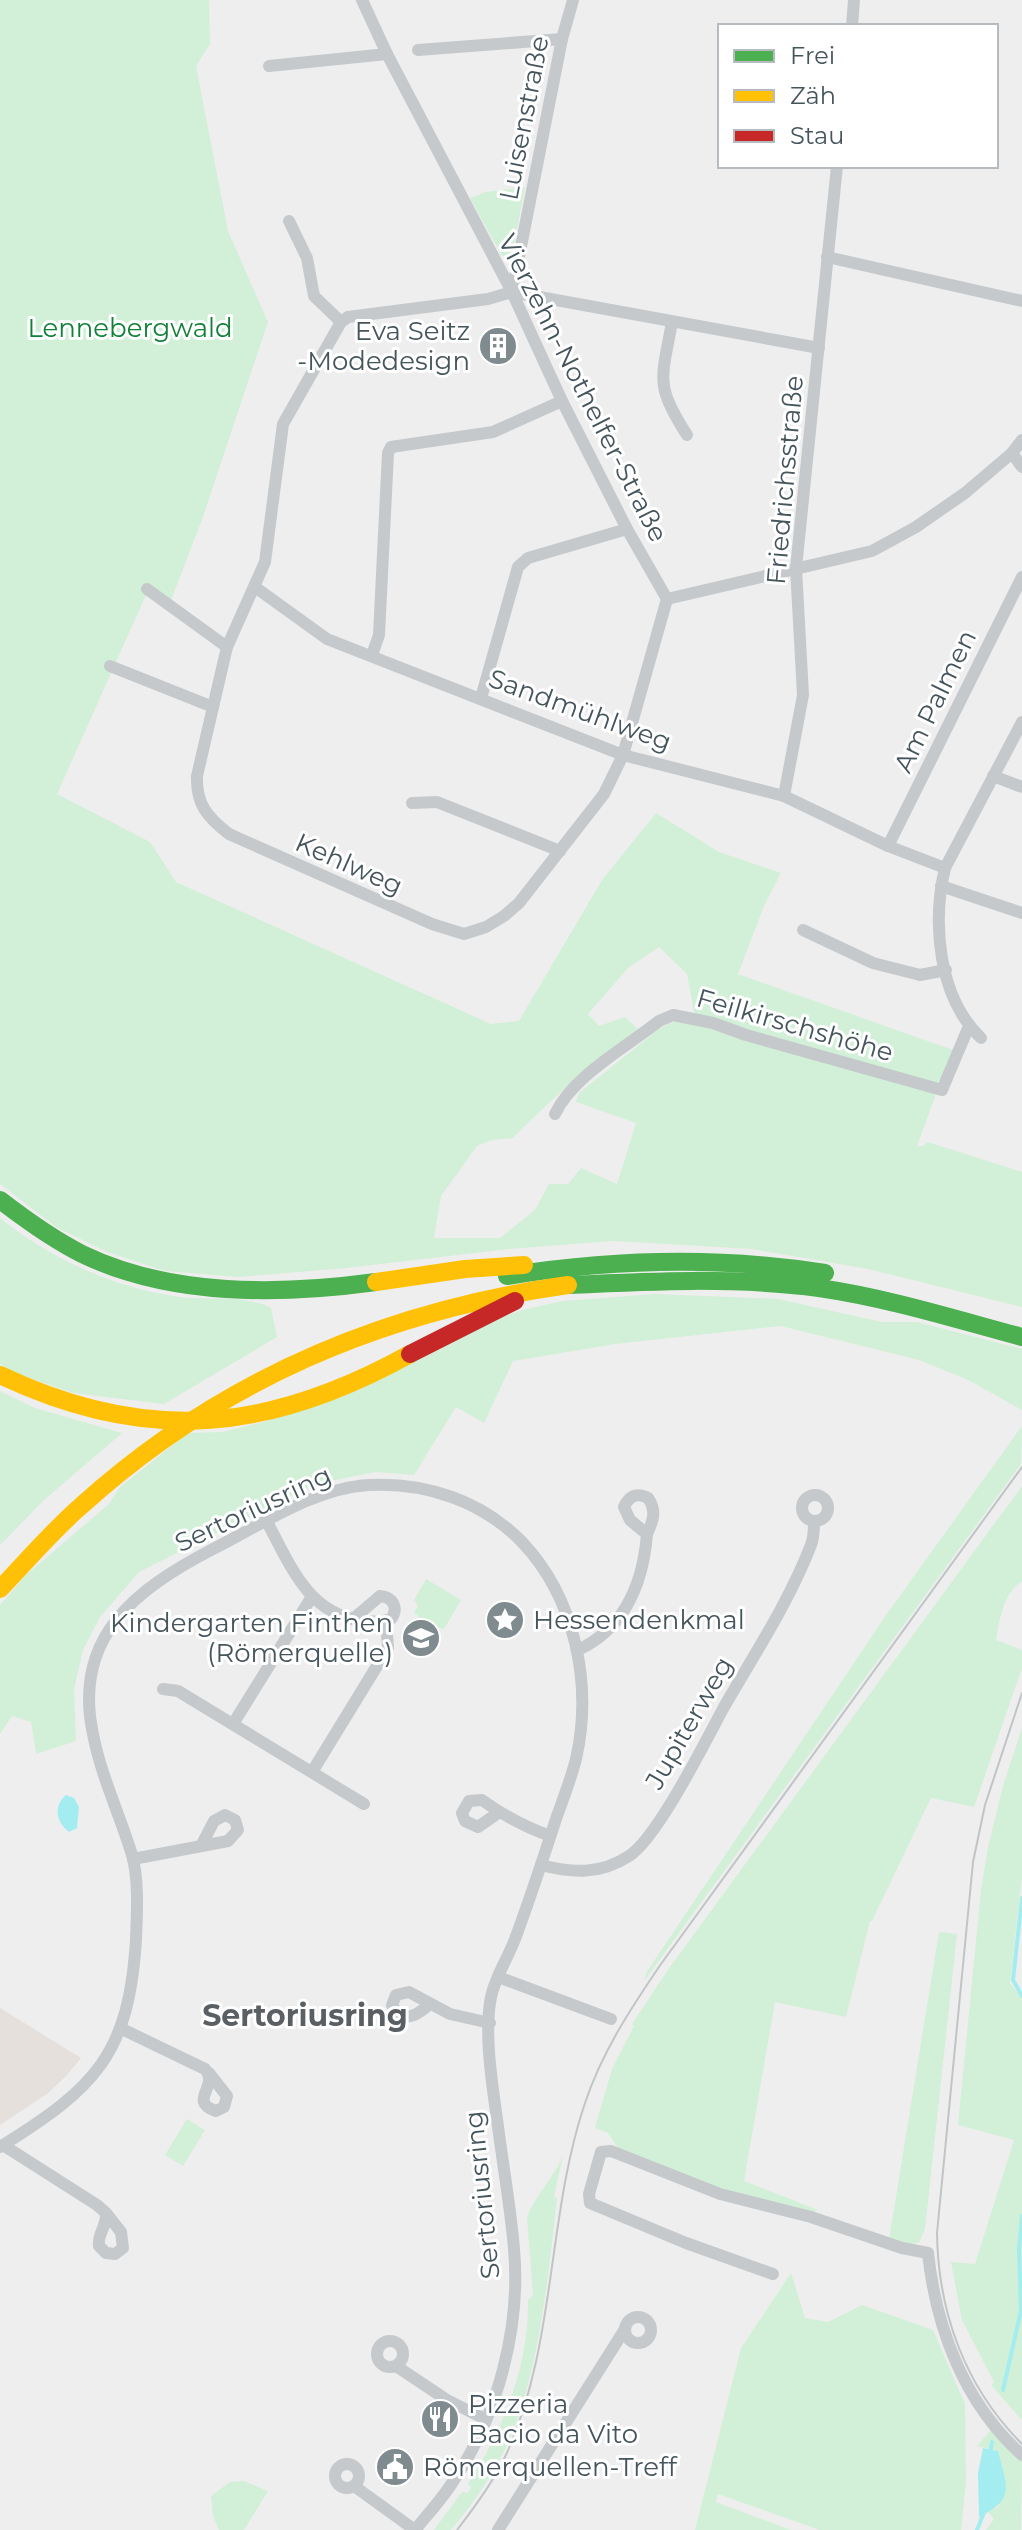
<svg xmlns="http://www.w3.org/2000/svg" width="1022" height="2530" viewBox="0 0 1022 2530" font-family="Montserrat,sans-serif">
  <rect width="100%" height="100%" fill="#efeeee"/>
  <polygon fill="#e5e0db" points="0,2008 81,2058 66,2076 47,2094 0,2125"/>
  <g fill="#d1f0d7" fill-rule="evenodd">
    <path d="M0,0H209L210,44L196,66L228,231L268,322L203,517L168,608L146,595L57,794L150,842L176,882L491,1024L519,1021L602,880L656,813L719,852L781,873L764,906L738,974L953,1050L942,1077L936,1084L935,1097L917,1146H923L928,1142L1022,1172V1307L868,1269L752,1249L613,1241L509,1249L346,1268L239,1277L165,1271L107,1252L56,1227L0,1184ZM659,947L687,974L696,1023C681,1020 673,1020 659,1029L579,1093L576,1102L636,1123L617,1184L581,1168L568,1184H549L535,1210L500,1238H434L441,1196L477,1146L492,1140L513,1138C552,1098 593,1062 638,1029L625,1017L599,1026L588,1014L628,968Z"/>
    <polygon points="525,187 513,249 509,255 502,256 470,198 486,192"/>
    <path d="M0,1218C51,1259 114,1288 180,1297C209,1301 245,1294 271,1308L277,1337L164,1404L73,1393L15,1373L0,1364Z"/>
    <polygon points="655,1294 778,1299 882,1322 917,1322 1022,1349 1022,1410 968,1380 919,1360 781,1326 615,1344 513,1361 484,1423 456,1407 414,1475 376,1472 315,1484 139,1572 100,1617 83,1650 74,1689 76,1741 36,1754 31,1722 12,1716 0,1734 0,1605 26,1575 109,1504 120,1487 188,1433 222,1432 267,1421 482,1323 526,1309 563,1301"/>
    <polygon points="0,1391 35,1408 122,1433 44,1500 0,1545"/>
    <polygon points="1022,1426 1021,1464 644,1981 646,1973 886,1615"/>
    <path d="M1022,1486V1581C1003,1594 1000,1619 996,1640L1022,1650V1668L974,1807L931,1798L872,1921H870L846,2017L775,2002L744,2181L818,2210L809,2213L743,2198L620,2151L608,2133L595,2128L612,2069L634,2026L632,2024L667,1971Z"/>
    <polygon points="426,1579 461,1600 444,1629 428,1625 414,1612 418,1606 414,1600"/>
    <polygon points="1022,1728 1022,1877 1010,1983 1022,1998 1022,2420 991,2385 994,2382 962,2320 951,2262 975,2264 1014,2140 958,2125 981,1890 988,1847 1003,1786"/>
    <polygon points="939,1932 957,1934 925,2229 919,2242 910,2245 889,2240"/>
    <polygon points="187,2119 205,2130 183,2166 165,2155"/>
    <path d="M563,2155L554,2197L557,2198C549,2272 538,2383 505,2449C491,2478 472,2505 451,2530H434L462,2492L468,2493L471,2487L468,2484C503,2430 529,2366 528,2300L533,2295L527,2218C532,2199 555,2177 563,2155Z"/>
    <polygon points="791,2273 805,2318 828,2322 862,2305 933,2330 965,2404 966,2482 961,2530 820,2530 718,2494 716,2502 791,2530 695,2530 741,2348"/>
    <polygon points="991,2430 1022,2461 1021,2530 986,2530 994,2519 988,2512 999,2506 998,2451 977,2446"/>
    <polygon points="244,2481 268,2491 244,2530 219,2530 213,2516 211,2496 230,2482"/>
  </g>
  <g fill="#a3edf0">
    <path d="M66,1795L74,1798L79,1807L77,1828L69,1832C56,1822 53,1806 66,1795Z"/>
    <path d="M983,2448L998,2451C1007,2487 1016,2499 979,2517L978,2473Z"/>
  </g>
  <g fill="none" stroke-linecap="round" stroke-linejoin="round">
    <g stroke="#a3edf0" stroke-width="4">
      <polyline points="1022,1898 1013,1980 1022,1996"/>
      <polyline points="1003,2390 1021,2311 1019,2249 1022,2216"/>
      <polyline points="990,2453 992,2442"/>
      <polyline points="977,2530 985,2510"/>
    </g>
    <g stroke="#c5c9cc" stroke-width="12">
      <path d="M362,0L387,54L512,292L562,401L627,529L667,599L623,755L604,794L519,903L504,916L486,927L464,934L432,924L229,834C207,817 196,804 197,776L227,647L265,562L283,424L341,322L348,317L488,299L512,292L819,348"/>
      <polyline points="852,26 854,0"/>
      <polyline points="418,50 562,39"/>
      <polyline points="269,66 387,54"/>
      <polyline points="289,221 307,258 314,296 341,322"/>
      <polyline points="827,257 1022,301"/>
      <polyline points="512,292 562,39 573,0"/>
      <path d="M672,322C662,379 654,384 687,435"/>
      <polyline points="1012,453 1022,467"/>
      <polyline points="255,587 327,639 623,755 784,796 888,846 945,868"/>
      <polyline points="147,589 227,647"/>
      <polyline points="667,599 872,551 916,527 965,493 1012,453 1022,440"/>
      <polyline points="372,655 379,635 388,453 391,447 493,432 562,401"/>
      <polyline points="110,666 213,707"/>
      <polyline points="481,698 518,567 528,558 627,529"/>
      <polyline points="993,776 1022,787"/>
      <polyline points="784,796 803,695 796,568 837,166"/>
      <polyline points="412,803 437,802 560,851"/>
      <polyline points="888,846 1022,577"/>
      <polyline points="941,886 1022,913"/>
      <polyline points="803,930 873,963 920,975 946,970"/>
      <path d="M981,1038C938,997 932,923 945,868L1022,722"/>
      <path d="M555,1114C573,1076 625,1048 659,1021L673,1015L713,1023L746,1035L942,1090L969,1026"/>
      <circle cx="815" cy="1508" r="13"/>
      <path d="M267,1522C289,1562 307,1613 359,1620C370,1622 380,1623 391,1619C399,1608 393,1597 380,1596L353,1619"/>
      <path d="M578,1650C625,1628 643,1584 647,1534L630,1520L624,1507C629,1496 637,1492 648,1498C657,1511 653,1521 647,1534"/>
      <polyline points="163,1689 178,1691 364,1804"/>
      <polyline points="233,1724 311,1598"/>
      <polyline points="312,1772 388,1648 386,1621"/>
      <path d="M498,1813L478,1827L465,1821L462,1813L469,1801L482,1800C504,1816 525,1827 550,1836"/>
      <polyline points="133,1859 228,1841 238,1830 235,1820 225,1815 214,1821 201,1846"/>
      <path d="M541,1865C572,1873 600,1875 629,1856C658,1837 705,1742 724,1707C754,1655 789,1602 811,1545C814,1537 814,1530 814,1521"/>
      <polyline points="498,1977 611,2019"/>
      <path d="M429,2005C419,2013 412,2019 399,2016L392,2005L396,1995L409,1992L450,2014L490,2023"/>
      <path d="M120,2028L205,2069C220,2086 187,2101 216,2111L224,2107L227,2096L209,2073"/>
      <path d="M3,2145L97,2205L106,2213C107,2227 97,2234 99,2246L106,2253L115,2254L123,2248L121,2232L106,2213"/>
      <path d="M0,2147C95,2088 129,2055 136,1939C137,1913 139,1880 132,1855C120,1815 101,1776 93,1734C72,1637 136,1589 213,1549C261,1525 314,1488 369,1485C426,1482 482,1501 522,1542C575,1598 593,1684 576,1759C571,1779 563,1799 556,1819C543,1859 530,1899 515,1939C508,1958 495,1977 491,1997C483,2036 494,2095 499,2134C504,2172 511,2211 514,2249C521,2327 498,2415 454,2480C443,2498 428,2514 415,2530L354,2486"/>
      <path d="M773,2274L686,2243L590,2203L589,2194L601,2152L611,2151L720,2194L811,2217L902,2248L928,2253C936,2328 964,2403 1022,2455"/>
      <circle cx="638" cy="2330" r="13"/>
      <circle cx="390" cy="2354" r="13"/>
      <polyline points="396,2366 447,2400 485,2419"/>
      <circle cx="347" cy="2476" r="12"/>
      <polyline points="498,2530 625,2329"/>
    </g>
    <g stroke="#4caf50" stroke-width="18">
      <path d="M0,1200C26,1220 52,1239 82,1254C171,1297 280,1295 376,1282"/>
      <path d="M507,1276C614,1259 718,1256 825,1273"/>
      <path d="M568,1285C652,1281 736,1277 819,1288C888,1298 955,1319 1022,1337"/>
    </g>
    <g stroke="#ffc107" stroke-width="18">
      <polyline points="376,1282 465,1269 524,1265"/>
      <path d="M0,1375C147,1445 269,1432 410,1354"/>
      <path d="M0,1589C27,1561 52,1531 81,1506C220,1380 383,1311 568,1285"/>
    </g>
    <polyline stroke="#c62828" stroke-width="18" points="410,1354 515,1301"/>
    <g stroke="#c1c4c6" stroke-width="2">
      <path d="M1022,1693L985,1805L973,1862L937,2233C938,2312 965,2387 1022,2444"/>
      <path d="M457,2530C474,2508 492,2484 504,2459C557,2348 546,2218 585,2103C602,2052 631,2008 661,1964L1022,1467"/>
    </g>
  </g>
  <defs>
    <symbol id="building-disc" viewBox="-11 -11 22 22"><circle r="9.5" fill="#808b8f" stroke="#fff"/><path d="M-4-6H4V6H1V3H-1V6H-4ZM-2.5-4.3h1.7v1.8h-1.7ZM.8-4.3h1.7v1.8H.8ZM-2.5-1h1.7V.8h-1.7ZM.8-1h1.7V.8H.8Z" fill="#fff"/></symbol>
    <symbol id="sight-disc" viewBox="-11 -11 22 22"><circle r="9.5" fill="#808b8f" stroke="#fff"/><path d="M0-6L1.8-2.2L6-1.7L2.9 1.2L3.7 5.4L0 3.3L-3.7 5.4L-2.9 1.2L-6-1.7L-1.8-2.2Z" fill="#fff"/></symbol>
    <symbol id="school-disc" viewBox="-11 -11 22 22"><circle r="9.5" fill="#808b8f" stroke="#fff"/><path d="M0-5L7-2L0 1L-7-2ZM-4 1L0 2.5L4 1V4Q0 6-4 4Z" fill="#fff"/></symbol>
    <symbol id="restaurant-disc" viewBox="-11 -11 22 22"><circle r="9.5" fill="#808b8f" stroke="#fff"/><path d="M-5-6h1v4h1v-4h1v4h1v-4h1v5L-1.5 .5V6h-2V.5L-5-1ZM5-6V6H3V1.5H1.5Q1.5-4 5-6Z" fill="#fff"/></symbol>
    <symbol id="civic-disc" viewBox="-11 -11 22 22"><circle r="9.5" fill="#808b8f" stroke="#fff"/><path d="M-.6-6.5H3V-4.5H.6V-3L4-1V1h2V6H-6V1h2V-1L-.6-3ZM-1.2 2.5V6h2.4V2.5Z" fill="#fff"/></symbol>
  </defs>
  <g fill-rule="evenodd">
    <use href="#building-disc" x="476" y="324" width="44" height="44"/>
    <use href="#sight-disc" x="483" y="1598" width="44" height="44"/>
    <use href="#school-disc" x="399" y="1616" width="44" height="44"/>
    <use href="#restaurant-disc" x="418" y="2397" width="44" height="44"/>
    <use href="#civic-disc" x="373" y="2445" width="44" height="44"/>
  </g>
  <g text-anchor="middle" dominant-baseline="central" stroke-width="6" stroke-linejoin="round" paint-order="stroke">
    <g font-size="26" fill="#45555c" stroke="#fff">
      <text transform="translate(524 118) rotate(-79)">Luisenstraße</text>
      <text transform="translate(583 388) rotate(63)">Vierzehn-Nothelfer-Straße</text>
      <text transform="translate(785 480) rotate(-85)">Friedrichsstraße</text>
      <text transform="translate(935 701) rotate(-64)">Am Palmen</text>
      <text transform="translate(580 710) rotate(20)">Sandmühlweg</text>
      <text transform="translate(349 864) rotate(24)">Kehlweg</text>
      <text transform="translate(795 1025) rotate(16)">Feilkirschshöhe</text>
      <text transform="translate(253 1509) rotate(-25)">Sertoriusring</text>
      <text transform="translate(689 1723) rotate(-60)">Jupiterweg</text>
      <text transform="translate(482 2195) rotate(-96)">Sertoriusring</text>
    </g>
    <g font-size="26" fill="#118137" stroke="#fff">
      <text x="130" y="328">Lennebergwald</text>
    </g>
    <g font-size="26" fill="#45555c" stroke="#fff" text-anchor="start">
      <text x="470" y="331" text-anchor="end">Eva Seitz<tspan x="470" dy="30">-Modedesign</tspan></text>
      <text x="533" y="1620">Hessendenkmal</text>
      <text x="393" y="1623" text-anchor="end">Kindergarten Finthen<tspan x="393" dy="30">(Römerquelle)</tspan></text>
      <text x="468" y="2404">Pizzeria<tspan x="468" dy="30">Bacio da Vito</tspan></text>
      <text x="423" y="2467">Römerquellen-Treff</text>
    </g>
    <g font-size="30" font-weight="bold" fill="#5a5f63" stroke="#fff">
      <text x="305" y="2015">Sertoriusring</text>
    </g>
  </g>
  <rect x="718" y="24" width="280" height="144" fill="#ffffff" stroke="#b5bbbe" stroke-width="2"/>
  <rect x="734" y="50" width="40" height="12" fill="#4caf50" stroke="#b5bbbe" stroke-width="2"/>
  <text x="790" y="64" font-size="24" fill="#45555c">Frei</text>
  <rect x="734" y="90" width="40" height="12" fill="#ffc107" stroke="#b5bbbe" stroke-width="2"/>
  <text x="790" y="104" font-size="24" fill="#45555c">Zäh</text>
  <rect x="734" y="130" width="40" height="12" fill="#c62828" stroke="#b5bbbe" stroke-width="2"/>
  <text x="790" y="144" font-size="24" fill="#45555c">Stau</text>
</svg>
